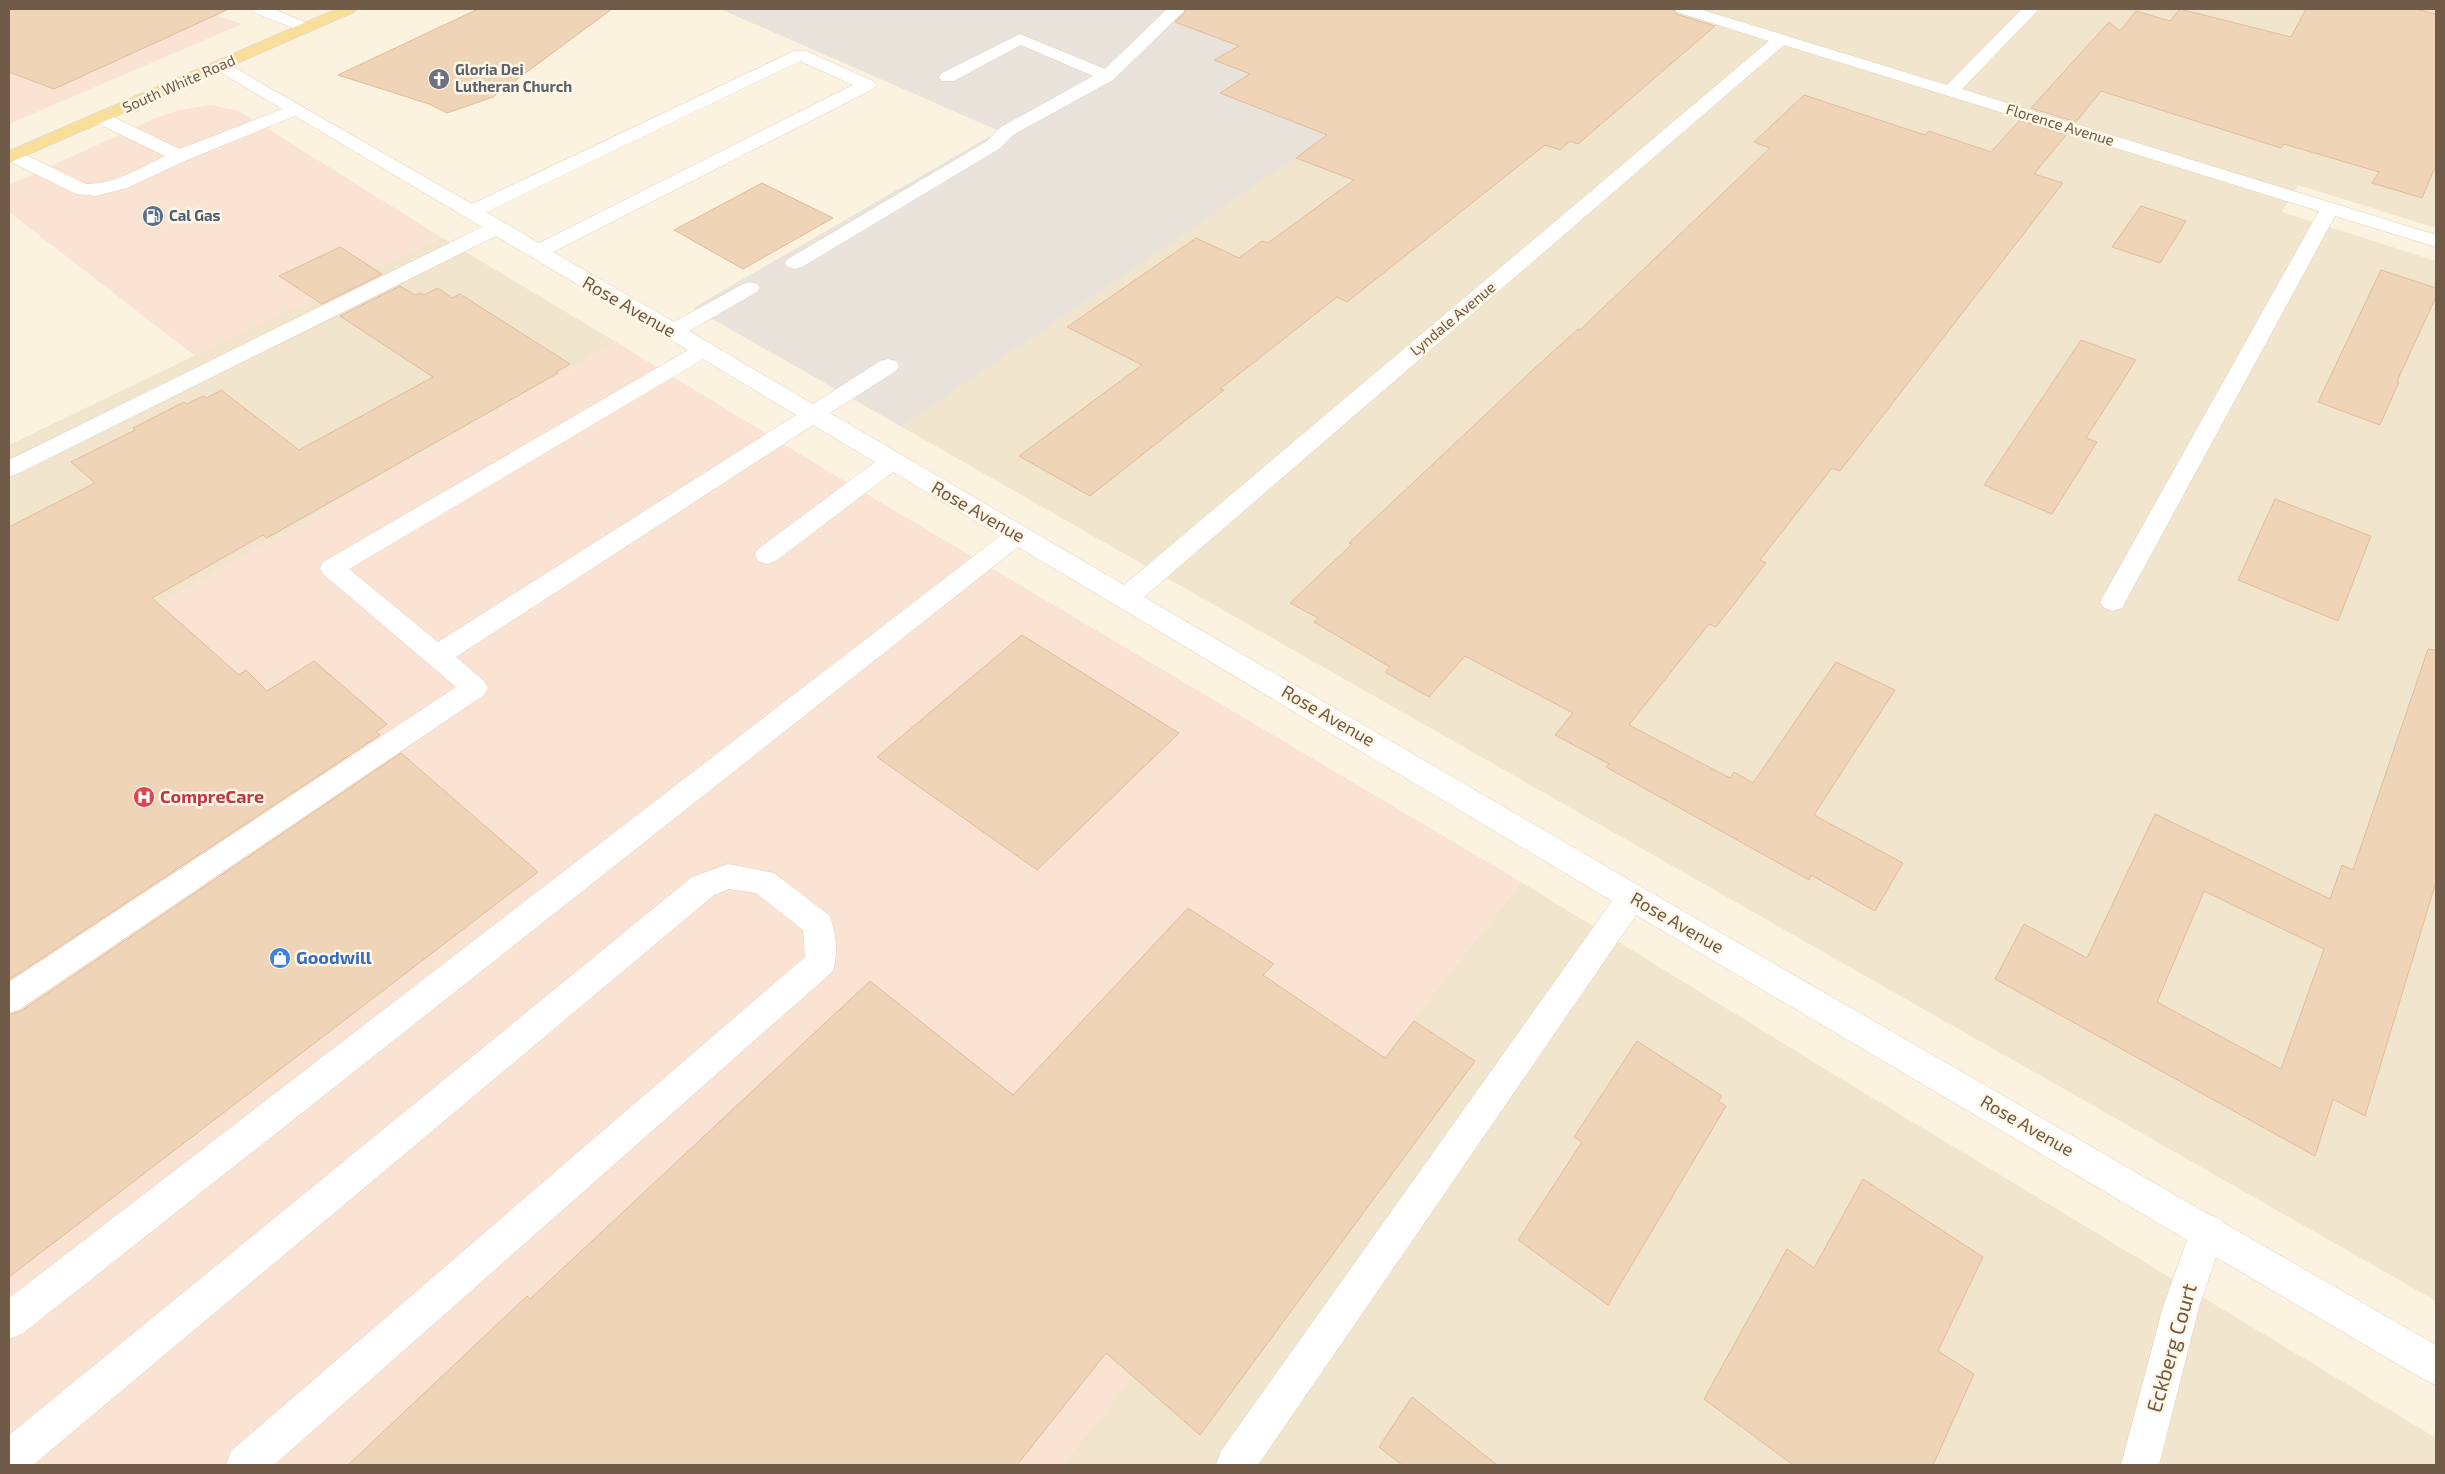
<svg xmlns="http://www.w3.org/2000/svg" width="2445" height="1474" viewBox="0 0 2445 1474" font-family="'Exo 2',sans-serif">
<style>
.residential{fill:#f2e5ce}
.commercial{fill:#fbe3d3}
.industrial{fill:#e9e3db}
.building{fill:#efd4b8;stroke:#e1bc99;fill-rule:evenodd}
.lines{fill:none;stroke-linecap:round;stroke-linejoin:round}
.minor-casing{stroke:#ded0bc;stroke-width:1}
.major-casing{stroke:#ddd7d3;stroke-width:1}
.minor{fill:#fff;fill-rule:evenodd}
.major{fill:#f8de99;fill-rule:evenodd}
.labels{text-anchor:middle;stroke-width:5;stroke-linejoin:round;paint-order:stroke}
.far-worship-label{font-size:15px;font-weight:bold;fill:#5b616d;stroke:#fef7e5;text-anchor:start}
.far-street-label{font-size:15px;fill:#705a48;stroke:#fef7e5}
.far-service-label{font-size:15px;font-weight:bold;fill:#4e5e75;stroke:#fef7e5;text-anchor:start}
.street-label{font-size:18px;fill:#705a48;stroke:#fef7e5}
.health-label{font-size:18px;font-weight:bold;fill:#be3a42;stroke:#fef7e5;text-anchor:start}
.shop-label{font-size:18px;font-weight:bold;fill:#366cbe;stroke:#fef7e5;text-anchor:start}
.near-street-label{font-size:21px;fill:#705a48;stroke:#fef7e5}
</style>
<rect width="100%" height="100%" fill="#fbf3df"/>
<g class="residential">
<polygon points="1220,9 2436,9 2436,228 2298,185 2282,212 2436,261 2436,1301 902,427 1411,78"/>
<polygon points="441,237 616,342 9,691 9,445"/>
<polygon points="1521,882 1838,1077 2436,1438 2436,1465 1062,1465"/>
</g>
<g class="commercial">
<polygon points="9,9 196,9 242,24 9,124"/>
<polygon points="211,105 239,111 441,237 195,356 9,212 9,185 156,118 179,110"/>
<polygon points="616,342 836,476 1521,882 1062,1465 9,1465 9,691"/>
</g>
<polygon class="industrial" points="720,9 1220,9 1412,78 902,427 693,308 999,131"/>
<g class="building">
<polygon points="9,9 229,9 54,89 9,72"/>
<polygon points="478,9 612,9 493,97 447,113 429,104 338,75"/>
<polygon points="1185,9 1673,9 1676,14 1715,26 1578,144 1570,141 1560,150 1545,145 1347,302 1337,297 1220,389 1224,390 1090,496 1019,456 1142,365 1067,327 1196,238 1239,258 1262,241 1268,243 1354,180 1296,158 1327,135 1220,93 1250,74 1214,60 1239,46 1175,22 1185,12"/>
<polygon points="2180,9 2291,37 2306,9 2415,9 2436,14 2436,165 2422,198 2372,183 2379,172 2284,144 2281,148 2101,91 2076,122 2031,108 2109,22 2120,31 2136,11 2170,21"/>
<polygon points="1804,95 1925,135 1929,131 1991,152 2020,120 2066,135 2034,174 2063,183 1840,471 1832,468 1760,560 1766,563 1716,627 1709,624 1629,725 1730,778 1734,772 1753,783 1836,662 1895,690 1814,815 1903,863 1875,911 1811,875 1809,880 1606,767 1609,764 1555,735 1573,713 1465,656 1429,697 1385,672 1390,667 1314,622 1318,618 1290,603 1352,544 1349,543 1535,368 1578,329 1580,330 1770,148 1754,142"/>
<polygon points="762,183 833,218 743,269 674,230"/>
<polygon points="2141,206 2186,221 2160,263 2112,247"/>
<polygon points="340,247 382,274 322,304 279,276"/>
<polygon points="2381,270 2436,288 2436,297 2397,381 2399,382 2380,425 2318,402"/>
<polygon points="400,286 415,295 420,293 424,295 438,288 452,298 460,294 570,364 556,372 558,373 267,538 263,535 152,598 239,675 246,670 267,691 314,661 387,724 376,732 380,735 9,980 9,527 95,483 71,462 135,430 133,428 184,402 187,404 203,396 207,398 221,390 299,450 433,377 340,316"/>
<polygon points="2081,340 2136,360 2086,438 2097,442 2052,514 1984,485"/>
<polygon points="2275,499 2371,536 2338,621 2238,580"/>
<polygon points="1022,635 1179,733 1037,870 877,757"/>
<path d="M2428,649l8,1v232l-71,234 -32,-17 -18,57 -320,-177 29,-55 63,34 68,-144 175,85 12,-34 11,5zM2204,891l120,58 -43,120 -124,-67z"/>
<polygon points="401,753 538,872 9,1277 9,1015 21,1011"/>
<polygon points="1188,908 1274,964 1263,975 1385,1058 1414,1021 1475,1061 1200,1435 1106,1353 1017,1465 348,1465 527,1296 530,1299 870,981 1013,1095"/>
<polygon points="1637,1041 1722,1096 1718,1101 1726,1106 1608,1305 1518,1240 1582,1142 1574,1137"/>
<polygon points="1863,1179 1983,1257 1938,1351 1974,1374 1933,1465 1793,1465 1704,1399 1787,1249 1814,1268"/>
<polygon points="1412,1397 1497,1465 1402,1465 1379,1447"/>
</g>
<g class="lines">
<g class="minor-casing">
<g id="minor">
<polygon points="251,9 273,9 312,25 314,28 312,31 300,31 253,12"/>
<polygon points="1167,9 1183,9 1184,11 1113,80 1013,135 999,149 802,267 795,269 788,267 785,263 788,259 987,141 1001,127 1093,76 1021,45 954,81 942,81 939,77 942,73 1020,34 1105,69"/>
<path d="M1675,9h24l248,76 75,-76h17l-77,80 474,146v12l-101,-31 -213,392 -9,3 -9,-3 -4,-6 219,-391 -535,-166 -640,552 499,291 565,326 12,5 2,3 214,123v40l-13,-6 -207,-122 -17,50 -40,158h-38l42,-158 24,-67 -551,-325 -378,550h-42l5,-14 391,-550 -594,-354 -996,787 -13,5v-41l991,-762 -107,-64 -117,89 -9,3 -9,-3 -3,-6 3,-6 117,-87 -62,-37 -357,232 28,24 4,7 -4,7 -464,314 -11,4v-31l447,-295 -133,-113 -3,-6 3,-6 365,-212 -192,-114 -479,238 -8,3v-17l473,-233 -187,-111 -108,44 -60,28 -31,8 -20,-2 -67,-33v-9h11l66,32c29,0 54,-16 79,-28l-70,-34 -3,-4 3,-4h12l73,35 102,-40 -67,-40 -2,-4 2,-4 6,-1 251,144 322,-153h12l67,30 3,4 -3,4 -320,163 121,70 69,-38 7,-2 7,2 3,4 -3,4 -68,39 124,73 67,-43 8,-2 8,2 3,5 -3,5 -66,42 294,172 645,-544 -92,-29zM800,61l53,24 -314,158 -53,-31zM703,359l93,56 -358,227 -89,-73z"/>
<path d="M728,864l46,9 55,42c7,15 10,41 3,57l-558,493h-48l5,-14 574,-494 -2,-27 -47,-37 -27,-4 -15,6 -681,570h-24v-30l683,-558z"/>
</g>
</g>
<g class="major-casing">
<polygon id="major" points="336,9 357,9 355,12 9,163 9,151"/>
</g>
<use href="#minor" class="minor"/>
<use href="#major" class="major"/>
</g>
<defs>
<g id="church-disc" transform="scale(1.125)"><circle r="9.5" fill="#6b7280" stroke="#fef7e5"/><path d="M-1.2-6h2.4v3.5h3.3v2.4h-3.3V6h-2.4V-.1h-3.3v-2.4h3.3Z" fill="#fff"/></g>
<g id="fuel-disc" transform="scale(1.125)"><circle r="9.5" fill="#5c6f8a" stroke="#fef7e5"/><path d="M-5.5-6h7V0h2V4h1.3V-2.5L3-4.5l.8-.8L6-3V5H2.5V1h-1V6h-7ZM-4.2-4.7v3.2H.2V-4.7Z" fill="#fff"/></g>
<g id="hospital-disc" transform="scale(1.125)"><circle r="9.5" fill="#e0444e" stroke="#fef7e5"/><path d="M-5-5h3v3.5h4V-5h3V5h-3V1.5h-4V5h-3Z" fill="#fff"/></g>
<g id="shop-disc" transform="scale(1.125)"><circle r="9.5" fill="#3f7fe0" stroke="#fef7e5"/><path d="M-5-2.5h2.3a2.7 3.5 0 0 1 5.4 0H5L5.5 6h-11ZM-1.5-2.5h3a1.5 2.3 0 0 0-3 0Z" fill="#fff"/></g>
</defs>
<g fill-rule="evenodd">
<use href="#church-disc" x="439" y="79"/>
<use href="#fuel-disc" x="153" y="216"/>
<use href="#hospital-disc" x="144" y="797"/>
<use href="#shop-disc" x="280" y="958"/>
</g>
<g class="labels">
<g class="far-worship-label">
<text x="455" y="75">Gloria Dei<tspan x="455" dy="17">Lutheran Church</tspan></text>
</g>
<g class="far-street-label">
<text transform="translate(179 84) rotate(-24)" y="5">South White Road</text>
<text transform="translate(2060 125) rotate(17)" y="5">Florence Avenue</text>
<text transform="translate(1453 319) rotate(-40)" y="5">Lyndale Avenue</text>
</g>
<g class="far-service-label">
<text x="169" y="221">Cal Gas</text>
</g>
<g class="street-label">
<text transform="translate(629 307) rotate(30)" y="6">Rose Avenue</text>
<text transform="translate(978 512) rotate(30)" y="6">Rose Avenue</text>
<text transform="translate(1328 716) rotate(30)" y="6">Rose Avenue</text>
<text transform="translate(1677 923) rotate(30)" y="6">Rose Avenue</text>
<text transform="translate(2027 1126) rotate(30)" y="6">Rose Avenue</text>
</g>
<g class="health-label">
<text x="160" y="803">CompreCare</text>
</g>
<g class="shop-label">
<text x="296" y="964">Goodwill</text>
</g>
<g class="near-street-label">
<text transform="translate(2172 1348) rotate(-74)" y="7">Eckberg Court</text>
</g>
</g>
<rect width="2445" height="1474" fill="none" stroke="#705a48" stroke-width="20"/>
</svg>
